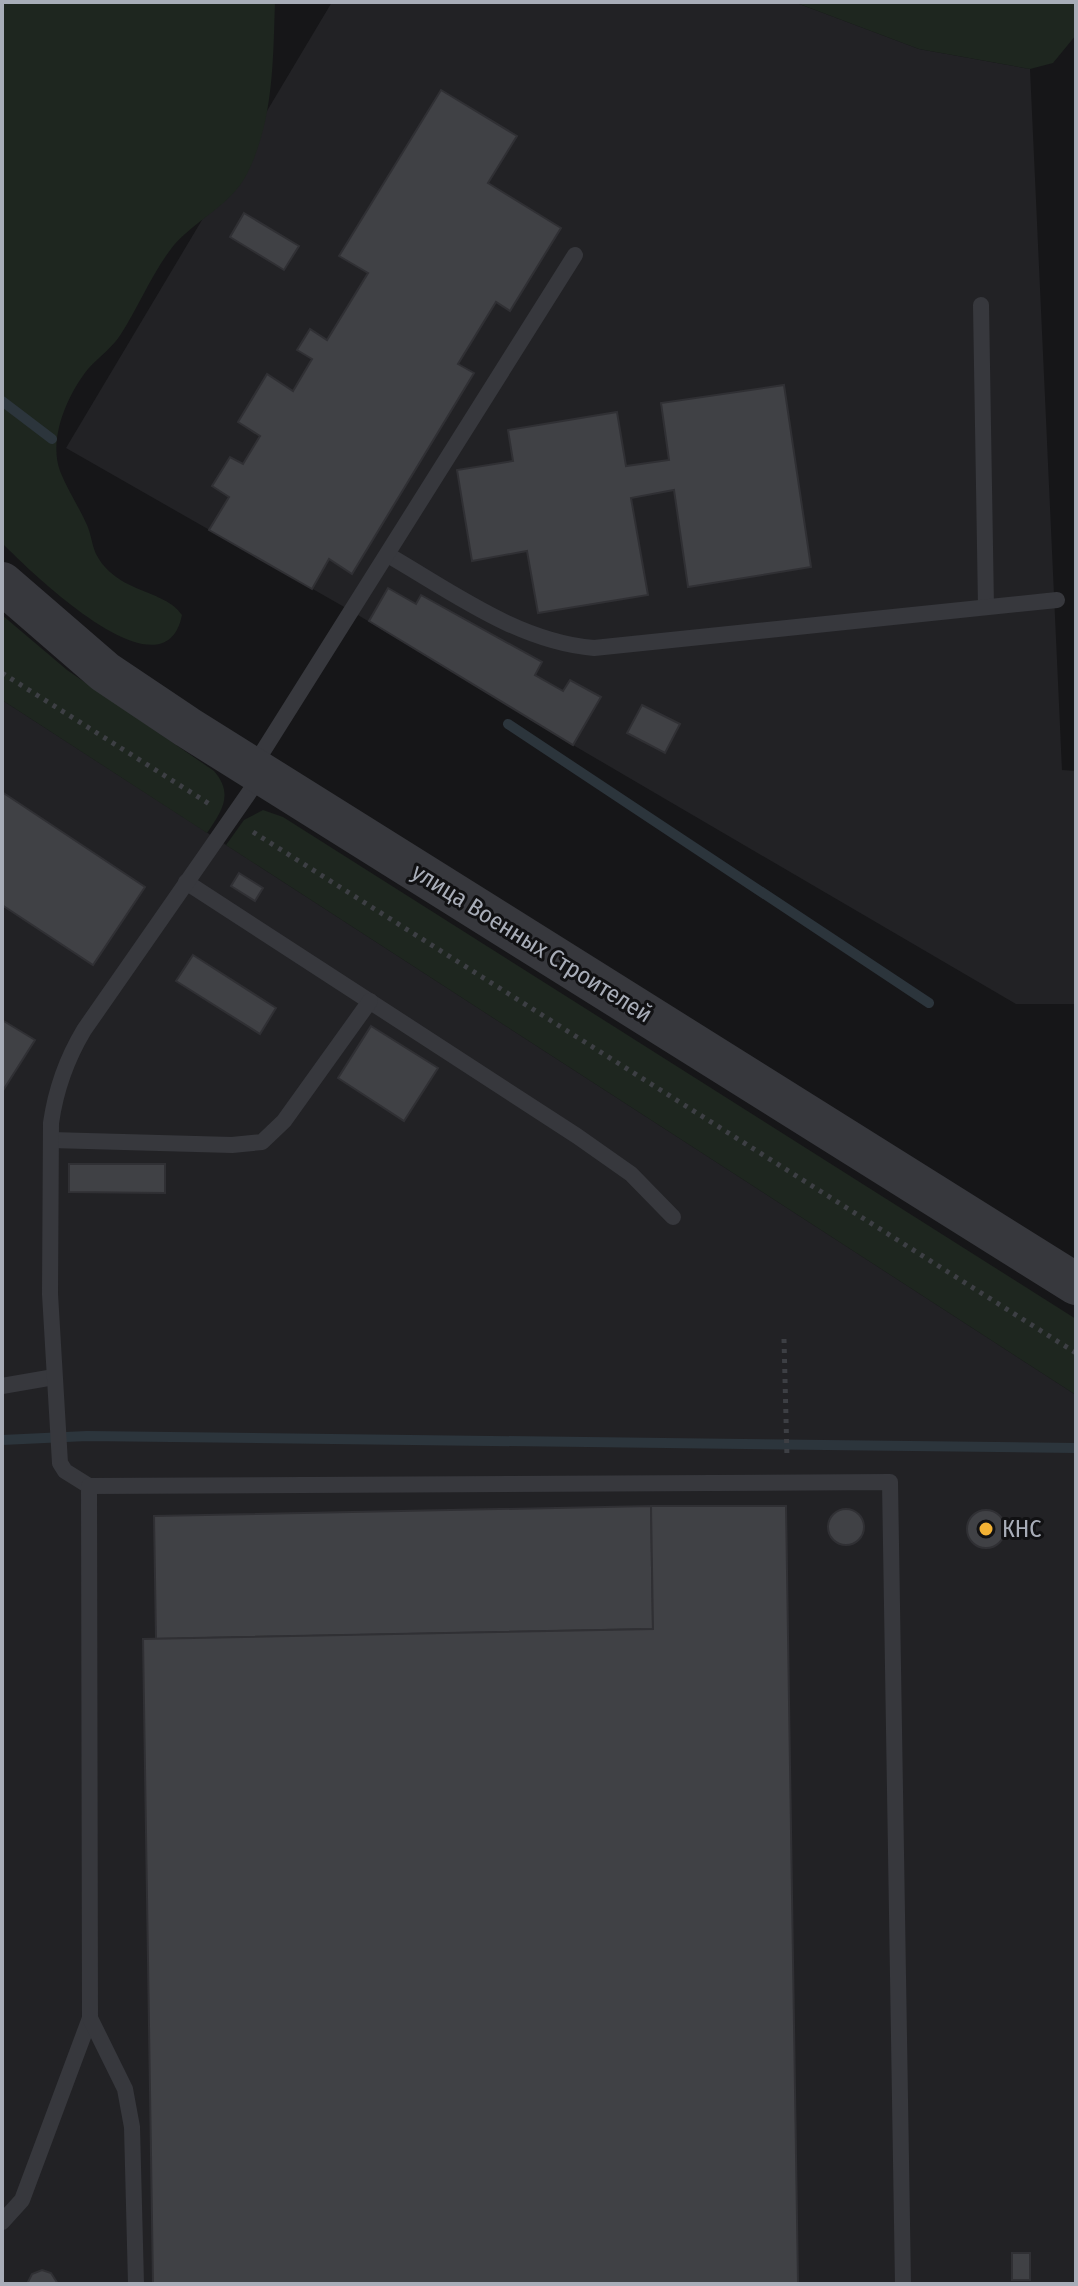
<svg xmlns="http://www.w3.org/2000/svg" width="1078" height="2286" viewBox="0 0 1078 2286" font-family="'Fira Sans Condensed',sans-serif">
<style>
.built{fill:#222225}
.green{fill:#1e261f}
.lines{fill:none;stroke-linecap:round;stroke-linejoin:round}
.stream{stroke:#2c353c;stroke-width:10}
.building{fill:#404145;stroke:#303034;stroke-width:2}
.path{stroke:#3d3f44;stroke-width:5;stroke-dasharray:4 6;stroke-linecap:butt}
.service{stroke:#37383d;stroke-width:16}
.tertiary{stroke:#37383d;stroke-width:42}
.poi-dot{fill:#f2b134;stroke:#111113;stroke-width:3}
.labels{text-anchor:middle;stroke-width:6;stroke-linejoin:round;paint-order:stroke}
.street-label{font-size:24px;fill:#a8adb8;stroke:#111113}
.poi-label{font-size:24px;fill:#a8adb8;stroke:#111113;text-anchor:start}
</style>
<rect width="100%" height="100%" fill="#161618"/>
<g class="built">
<polygon points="332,2 794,2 919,49 1030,69 1062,770 1076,771 1076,1004 1016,1004 573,745 353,612 66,448"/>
<polygon points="2,700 1076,1395 1076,2284 2,2284"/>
</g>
<g class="green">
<path d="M2,2h273c-2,58 -1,118 -28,172 -16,31 -50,45 -73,71 -21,26 -35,61 -53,89 -8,13 -22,23 -33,35 -20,25 -40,69 -28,102 7,18 19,36 27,54 4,9 5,20 9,29 21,40 69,35 86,61 -18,89 -155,-47 -180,-72z"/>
<polygon points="794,2 1076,2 1076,35 1053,63 1030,69 919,49"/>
<path d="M2,615l65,55 147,101c20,23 8,40 -7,62l-205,-133z"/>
<polygon points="263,810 283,817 1076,1319 1076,1395 226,845 244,820"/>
</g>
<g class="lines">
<g class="stream">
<polyline points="2,401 52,439"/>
<polyline points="508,724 929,1003"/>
<polyline points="2,1440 87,1436 1076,1448"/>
</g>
</g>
<g class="building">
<polygon points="441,90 517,136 488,183 561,228 510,311 496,302 458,364 474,373 352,574 329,559 312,589 209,530 229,497 212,486 230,457 243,464 260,436 238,422 267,374 293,391 312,359 297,350 310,329 327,340 368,273 339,256"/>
<polygon points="244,213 299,246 284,270 230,237"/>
<polygon points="784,385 811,567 688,587 674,490 631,498 648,595 538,613 527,551 472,561 457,470 513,461 508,430 617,412 626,466 669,460 661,403"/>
<polygon points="388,588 416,604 421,595 542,662 535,675 563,691 570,680 601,697 573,745 369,621"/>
<polygon points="642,705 680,724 665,753 627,733"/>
<polygon points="2,792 145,887 93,965 2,905"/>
<polygon points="239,873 263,888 255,901 231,886"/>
<polygon points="193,955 276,1008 260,1034 176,981"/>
<polygon points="2,1020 35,1040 2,1092"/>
<polygon points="371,1026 438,1068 404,1121 338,1078"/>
<polygon points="69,1164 165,1164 165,1193 69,1192"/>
<polygon points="651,1506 653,1629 156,1639 154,1516"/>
<polygon points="651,1506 786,1506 798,2284 153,2284 143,1639 653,1629"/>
<circle cx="846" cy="1527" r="18"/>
<circle cx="986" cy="1529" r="19"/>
<rect x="1012" y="2253" width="18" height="27"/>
<polygon points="42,2270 51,2273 58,2284 27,2284 32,2274"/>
</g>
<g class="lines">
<g class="path">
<polyline points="2,673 211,805"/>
<polyline points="253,832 1076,1353"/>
<polyline points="784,1339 787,1458"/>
</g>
<g class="service">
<polyline points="981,305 986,607"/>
<path d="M388,555c64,37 131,87 206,93l463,-48"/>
<polyline points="253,767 575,255"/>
<polyline points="186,882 577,1136 631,1174 673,1217"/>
<polyline points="51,1140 232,1145 262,1142 284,1121 370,1001"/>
<polyline points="2,1386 54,1377"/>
<path d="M89,1486l-24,-15 -5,-8 -10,-169 1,-171c5,-35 15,-63 33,-93l178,-256"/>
<polyline points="2,2222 22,2200 90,2018"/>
<polyline points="136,2284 132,2127 125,2089 90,2018 89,1486 890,1482 903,2284"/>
</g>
<polyline class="tertiary" points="2,583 105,672 187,727 1076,1284"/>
</g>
<circle class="poi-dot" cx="986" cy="1529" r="8"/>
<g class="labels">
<g class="street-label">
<text transform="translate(532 943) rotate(32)" y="8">улица Военных Строителей</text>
</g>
<g class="poi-label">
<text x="1002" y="1537">КНС</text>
</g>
</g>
<rect width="1078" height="2286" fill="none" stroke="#a8adb8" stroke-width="8"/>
</svg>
